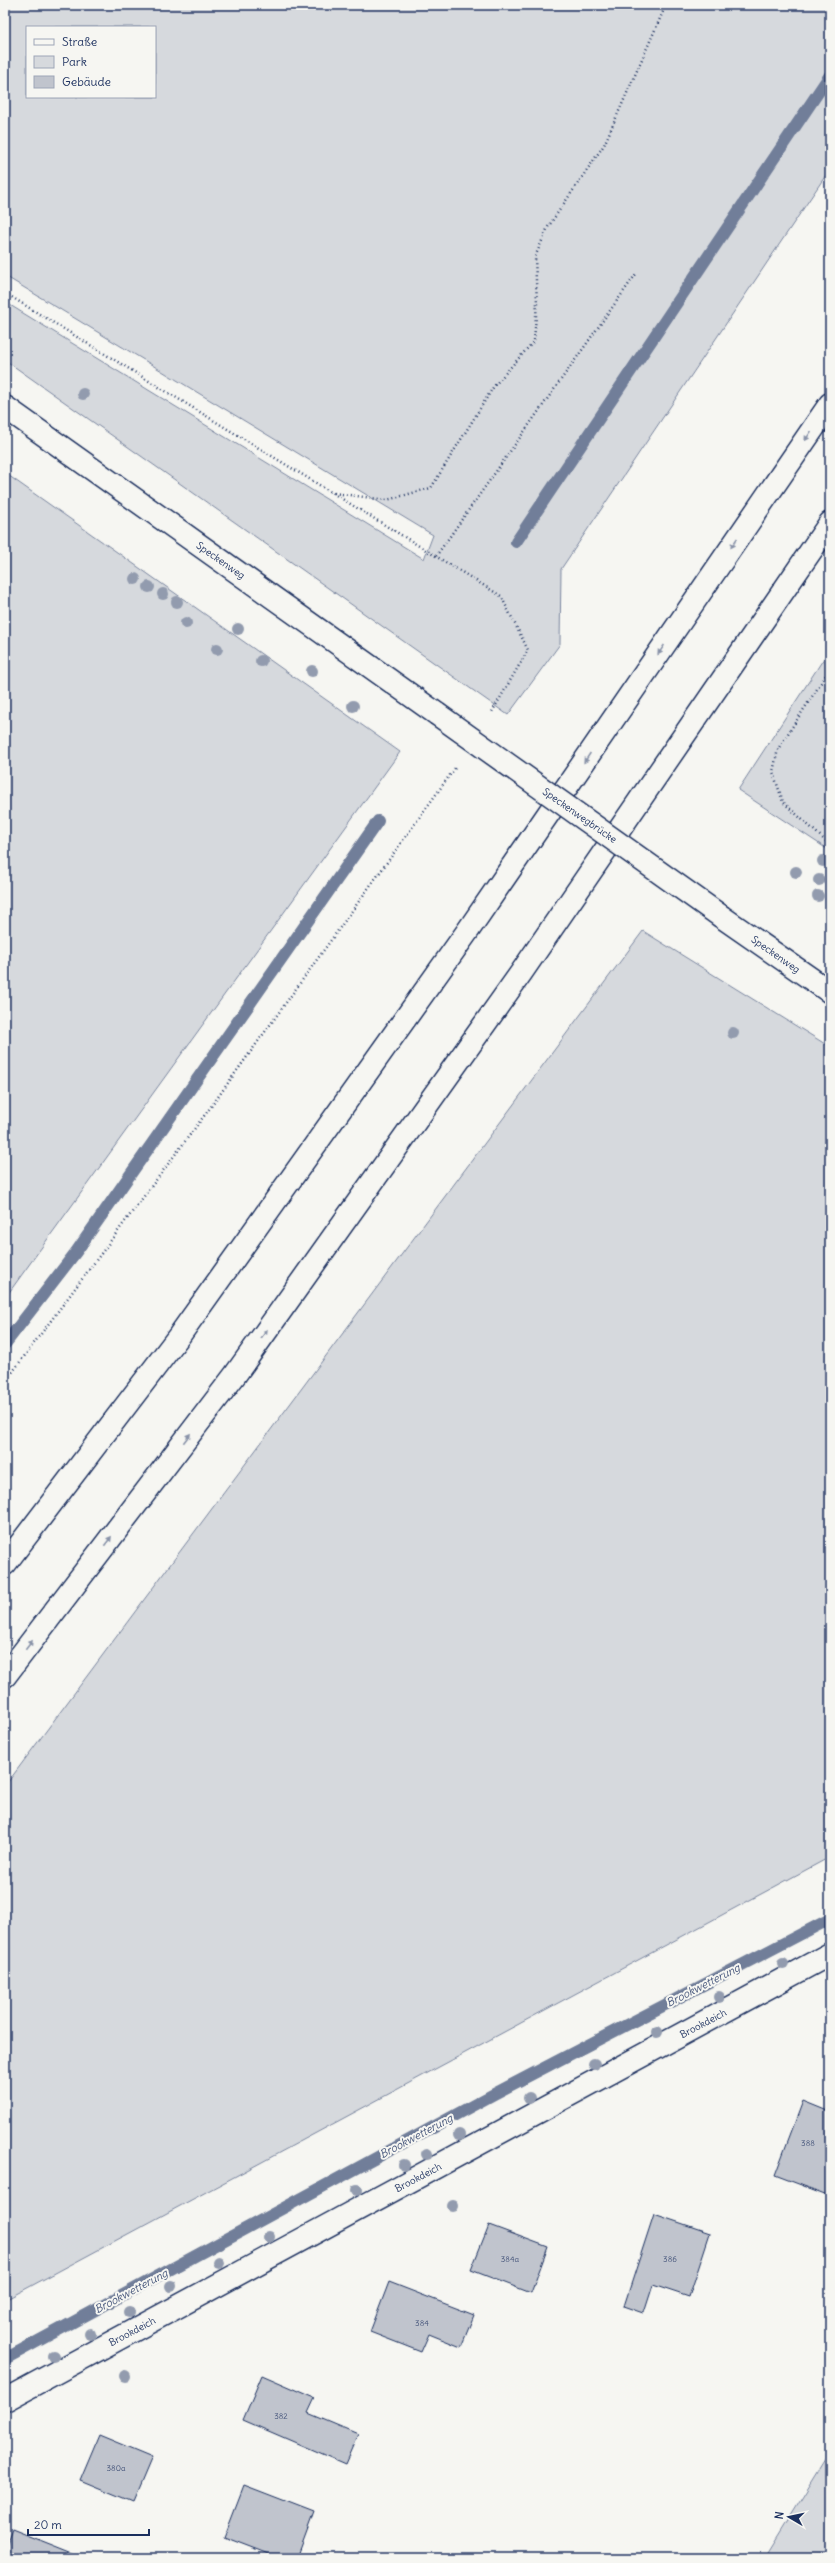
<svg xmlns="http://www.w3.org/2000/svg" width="835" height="2563" viewBox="0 0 835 2563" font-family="Delius,sans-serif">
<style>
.green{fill:#d6d9dd;stroke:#78849e;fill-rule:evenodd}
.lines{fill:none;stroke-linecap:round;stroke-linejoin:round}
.stream{stroke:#717e99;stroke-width:12}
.building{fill:#c0c4cd;stroke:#1b2f5e}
.minor-casing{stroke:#1b2f5e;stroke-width:25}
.highway-casing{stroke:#1b2f5e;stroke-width:25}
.path{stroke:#1b2f5e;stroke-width:2.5;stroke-dasharray:1 3;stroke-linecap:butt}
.minor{stroke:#f6f6f2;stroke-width:22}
.highway{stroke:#f6f6f2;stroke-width:22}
.minor-bridge-casing{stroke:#1b2f5e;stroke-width:25;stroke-linecap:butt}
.minor-bridge{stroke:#f6f6f2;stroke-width:22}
.tree{fill:#929bae}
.oneway{fill:#8892a8}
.labels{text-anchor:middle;stroke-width:4;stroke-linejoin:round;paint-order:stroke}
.number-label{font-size:8px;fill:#44547a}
.street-label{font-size:10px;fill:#1b2f5e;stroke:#f6f6f2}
.water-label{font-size:11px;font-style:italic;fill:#46567b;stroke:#f6f6f2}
</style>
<rect width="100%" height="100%" fill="#f6f6f2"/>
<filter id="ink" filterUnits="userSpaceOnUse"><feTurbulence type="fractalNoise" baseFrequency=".025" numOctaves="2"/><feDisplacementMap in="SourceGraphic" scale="8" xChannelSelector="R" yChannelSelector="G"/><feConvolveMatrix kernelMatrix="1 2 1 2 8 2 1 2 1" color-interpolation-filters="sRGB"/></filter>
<g filter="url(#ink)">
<g class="green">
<path d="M5,5h825v164l-269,400 -1,75 -52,71 -503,-355v-58l419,257 9,-24 -428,-259zM27,27h128v70h-128z"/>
<polygon points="5,473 400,752 5,1298"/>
<polygon points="830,649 830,851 738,790"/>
<polygon points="643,931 830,1047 830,1857 5,2300 5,1786"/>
<polygon points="830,2451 830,2558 764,2558"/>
</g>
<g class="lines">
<g class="stream">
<polyline points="516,542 830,75"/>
<polyline points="5,1344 76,1252 378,821"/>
<polyline points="5,2359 494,2094 830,1919"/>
</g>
</g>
<g class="building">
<polygon points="803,2101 830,2112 830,2196 775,2175"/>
<polygon points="654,2214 710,2233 689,2297 653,2285 644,2313 624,2306"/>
<polygon points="489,2225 548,2247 531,2293 471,2270"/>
<polygon points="389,2282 474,2315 461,2347 429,2334 421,2352 370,2332"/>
<polygon points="262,2375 315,2398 308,2413 358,2434 345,2464 243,2420"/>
<polygon points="99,2435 152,2457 133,2502 80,2480"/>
<polygon points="244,2485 314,2512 297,2558 279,2558 224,2537"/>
<polygon points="12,2529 85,2558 5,2558 5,2548"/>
</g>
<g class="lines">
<g class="minor-casing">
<g id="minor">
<polyline points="5,407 437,714"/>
<polyline points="722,917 830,992"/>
<polyline points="5,2400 830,1954"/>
</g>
</g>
<g class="highway-casing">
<g id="highway">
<polyline points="5,1564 179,1336 467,932 830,404"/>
<polyline points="5,1676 235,1375 521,973 830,523"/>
</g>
</g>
<g class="path">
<polyline points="5,293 501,596 528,650 492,712"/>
<polyline points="334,493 387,500 431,488 494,386 534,341 537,303 535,257 548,227 604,145 666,5"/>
<polyline points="436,556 636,274"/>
<polyline points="830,669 778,749 773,772 783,802 830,845"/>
<polyline points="5,1382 213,1104 455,768"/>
</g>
<use href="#minor" class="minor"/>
<use href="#highway" class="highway"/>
<g class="minor-bridge-casing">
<polyline id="minor-bridge" points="437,714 722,917"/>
</g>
<use href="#minor-bridge" class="minor-bridge"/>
</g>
<g class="tree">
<circle cx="83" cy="394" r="6"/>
<circle cx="135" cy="579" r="6"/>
<circle cx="149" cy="587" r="6"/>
<circle cx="163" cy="594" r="6"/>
<circle cx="177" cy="602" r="6"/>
<circle cx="186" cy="623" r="6"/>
<circle cx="238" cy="629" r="6"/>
<circle cx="217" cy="649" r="6"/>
<circle cx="261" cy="661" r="6"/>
<circle cx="312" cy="671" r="6"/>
<circle cx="353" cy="706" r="6"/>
<circle cx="823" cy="861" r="6"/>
<circle cx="796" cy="872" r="6"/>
<circle cx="819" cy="880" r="6"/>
<circle cx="818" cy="896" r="6"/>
<circle cx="733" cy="1033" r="6"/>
<circle cx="783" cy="1964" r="6"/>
<circle cx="719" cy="1997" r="6"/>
<circle cx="657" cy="2032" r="6"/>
<circle cx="594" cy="2064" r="6"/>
<circle cx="529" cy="2098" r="6"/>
<circle cx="459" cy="2135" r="6"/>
<circle cx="427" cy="2154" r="6"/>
<circle cx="404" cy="2165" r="6"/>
<circle cx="357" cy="2190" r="6"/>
<circle cx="453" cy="2206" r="6"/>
<circle cx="269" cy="2237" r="6"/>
<circle cx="219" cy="2263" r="6"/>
<circle cx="171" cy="2286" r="6"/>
<circle cx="129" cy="2312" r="6"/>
<circle cx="90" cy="2334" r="6"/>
<circle cx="53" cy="2356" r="6"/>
<circle cx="125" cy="2376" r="6"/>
</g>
<defs><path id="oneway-solid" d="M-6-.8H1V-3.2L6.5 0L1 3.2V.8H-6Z"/></defs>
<g class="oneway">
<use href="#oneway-solid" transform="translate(808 436) rotate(124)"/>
<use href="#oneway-solid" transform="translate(734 543) rotate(124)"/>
<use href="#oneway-solid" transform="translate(661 650) rotate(124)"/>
<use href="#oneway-solid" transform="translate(587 758) rotate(124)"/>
<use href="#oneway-solid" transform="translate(264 1334) rotate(-55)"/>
<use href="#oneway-solid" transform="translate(187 1438) rotate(-53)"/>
<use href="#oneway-solid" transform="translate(108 1541) rotate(-53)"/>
<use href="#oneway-solid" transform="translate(29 1645) rotate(-53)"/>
</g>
</g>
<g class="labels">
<g class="number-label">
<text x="808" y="2146">388</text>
<text x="510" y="2262">384a</text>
<text x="670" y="2262">386</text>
<text x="422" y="2326">384</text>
<text x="281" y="2419">382</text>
<text x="116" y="2471">380a</text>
</g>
<g class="street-label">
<text transform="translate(221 560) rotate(35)" y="4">Speckenweg</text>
<text transform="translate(580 815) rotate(35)" y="4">Speckenwegbrücke</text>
<text transform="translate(776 954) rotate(35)" y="4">Speckenweg</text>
<text transform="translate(703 2023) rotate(-28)" y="4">Brookdeich</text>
<text transform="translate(418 2177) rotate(-28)" y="4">Brookdeich</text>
<text transform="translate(132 2331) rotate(-28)" y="4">Brookdeich</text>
</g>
<g class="water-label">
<text transform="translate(703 1985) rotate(-27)" y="4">Brookwetterung</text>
<text transform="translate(416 2136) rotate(-28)" y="4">Brookwetterung</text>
<text transform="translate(131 2291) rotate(-28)" y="4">Brookwetterung</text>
</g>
</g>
<rect width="835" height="2563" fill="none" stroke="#f6f6f2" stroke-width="20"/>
<rect x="10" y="10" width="815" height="2543" fill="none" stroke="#1b2f5e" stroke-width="1.5" filter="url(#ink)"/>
<rect x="26" y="26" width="130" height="72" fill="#f6f6f2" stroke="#9ea6b7"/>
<rect x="34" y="39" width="20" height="6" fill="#f6f6f2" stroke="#9ea6b7"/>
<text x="62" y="46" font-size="12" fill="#1b2f5e">Straße</text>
<rect x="34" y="56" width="20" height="12" fill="#d6d9dd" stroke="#9ea6b7"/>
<text x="62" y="66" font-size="12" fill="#1b2f5e">Park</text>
<rect x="34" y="76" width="20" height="12" fill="#c0c4cd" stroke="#9ea6b7"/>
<text x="62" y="86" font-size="12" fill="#1b2f5e">Gebäude</text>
<g transform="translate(789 2517) rotate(279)" stroke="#f6f6f2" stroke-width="3" paint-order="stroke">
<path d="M0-3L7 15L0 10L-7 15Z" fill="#1b2f5e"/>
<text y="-6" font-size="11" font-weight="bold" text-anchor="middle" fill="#1b2f5e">N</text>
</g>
<path d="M28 2529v6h121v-6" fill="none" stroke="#1b2f5e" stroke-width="2"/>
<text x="34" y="2529" font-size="12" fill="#1b2f5e" stroke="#f6f6f2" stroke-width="3" paint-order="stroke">20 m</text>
</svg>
